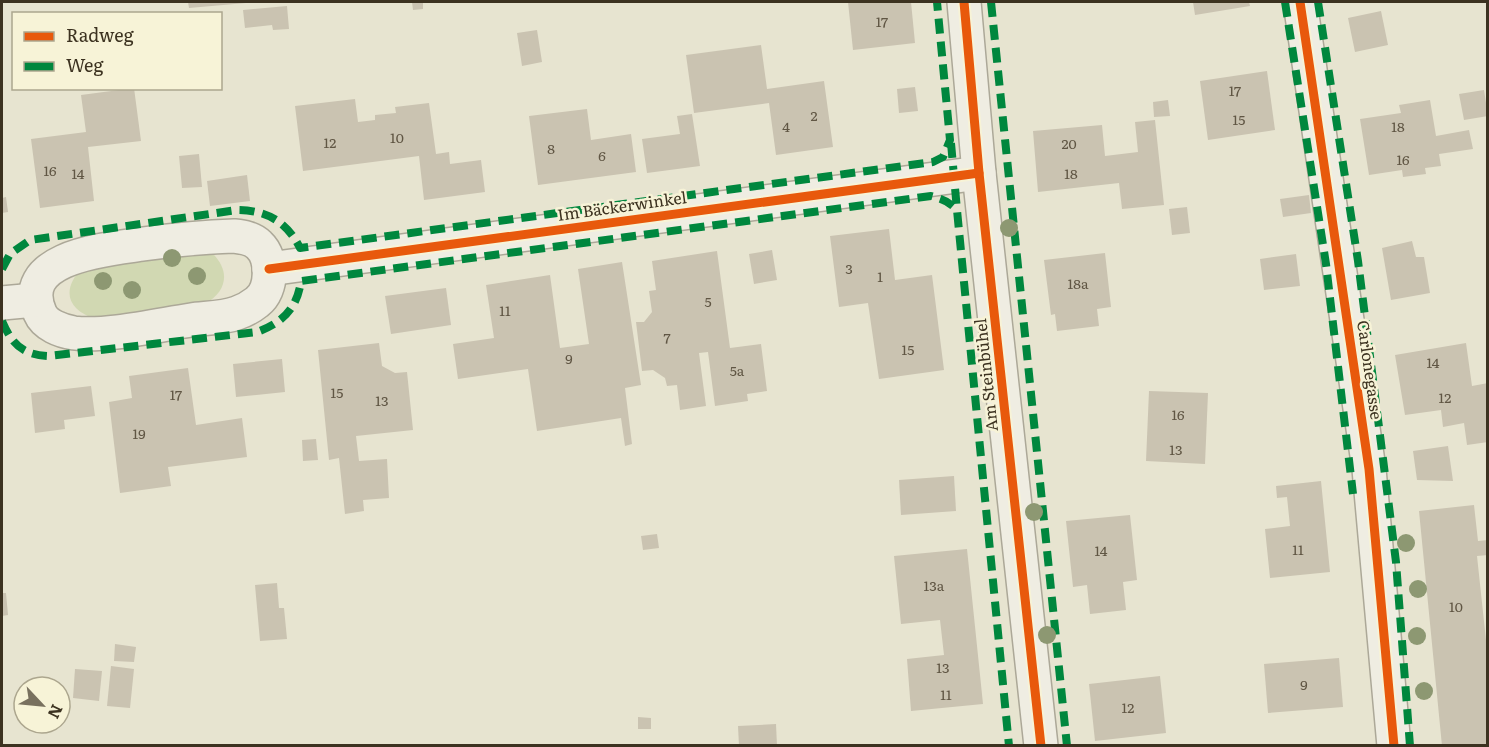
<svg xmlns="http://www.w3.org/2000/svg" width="1489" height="747" viewBox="0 0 1489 747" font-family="Literata,serif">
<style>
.green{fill:#d1d8b2}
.building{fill:#cac3b1}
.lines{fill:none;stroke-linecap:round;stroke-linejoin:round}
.minor-casing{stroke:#aca898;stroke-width:36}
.minor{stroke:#efede2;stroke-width:33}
.quiet{stroke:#00873e;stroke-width:8;stroke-dasharray:15 8;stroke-linecap:butt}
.cycleway-casing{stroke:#f7f3d7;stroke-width:13}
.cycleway{stroke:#e8590c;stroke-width:9}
.tree{fill:#8d9872}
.labels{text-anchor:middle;stroke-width:5;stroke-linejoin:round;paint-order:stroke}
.number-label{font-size:14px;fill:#605644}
.street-label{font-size:16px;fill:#3c3220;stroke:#f7f3d7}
</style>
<rect width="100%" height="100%" fill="#e7e4d0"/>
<path class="green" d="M210,251c20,18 19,39 -5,53l-109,15c-29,-9 -35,-29 -14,-51z"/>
<g class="building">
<polygon points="188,2 246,2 246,3 189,8"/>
<polygon points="412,2 423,2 423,9 413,10"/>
<polygon points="848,2 911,2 915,43 853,50"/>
<polygon points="1193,2 1249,2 1250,6 1195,15"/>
<polygon points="287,6 289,29 273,30 272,25 245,28 243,10"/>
<polygon points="1381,11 1388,45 1355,52 1348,18"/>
<polygon points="537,30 542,62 522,66 517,33"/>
<polygon points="761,45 767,89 824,81 833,147 776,155 769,103 694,113 686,55"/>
<polygon points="1267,71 1275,130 1208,140 1200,81"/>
<polygon points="915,87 918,111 899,113 897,89"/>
<polygon points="134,88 141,141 88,147 94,201 40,208 31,139 86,132 81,95"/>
<polygon points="1484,90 1488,116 1464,120 1459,94"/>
<polygon points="355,99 358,122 375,120 375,115 396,113 395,107 429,103 436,154 449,152 450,164 481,160 485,192 424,200 419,156 303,171 295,106"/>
<polygon points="1168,100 1170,116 1154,117 1153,102"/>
<polygon points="1430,100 1436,136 1469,130 1473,149 1439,154 1441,166 1425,168 1426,174 1403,177 1402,170 1369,175 1360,119 1401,113 1399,105"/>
<polygon points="587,109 591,140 631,134 636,172 538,185 529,116"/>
<polygon points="692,114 700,166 647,173 642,139 680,134 677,116"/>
<polygon points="1155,120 1164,205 1122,209 1119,183 1038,192 1033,131 1102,125 1105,156 1138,152 1135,122"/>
<polygon points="199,154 202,187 182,188 179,156"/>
<polygon points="247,175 250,201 210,206 207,181"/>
<polygon points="1309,195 1311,213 1283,217 1280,199"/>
<polygon points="6,197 8,212 2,213 2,198"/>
<polygon points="1187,207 1190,233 1172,235 1169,209"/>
<polygon points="889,229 895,280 932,275 944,370 879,379 868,303 839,307 830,236"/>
<polygon points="1412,241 1416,257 1424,257 1430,293 1391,300 1382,248"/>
<polygon points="772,250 777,280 754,284 749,254"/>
<polygon points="717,251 730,348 761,344 767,391 747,394 748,401 715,406 708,352 699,353 706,406 680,410 677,385 667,386 665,378 653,370 642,371 636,322 644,322 652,312 649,291 656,290 652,261"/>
<polygon points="1105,253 1111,307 1097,309 1099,326 1057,331 1055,314 1051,315 1044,260"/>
<polygon points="1296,254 1300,286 1264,290 1260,259"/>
<polygon points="622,262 641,385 625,388 632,444 625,446 621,418 537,431 528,369 458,379 453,344 494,338 486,285 550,275 560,348 589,344 578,269"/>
<polygon points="446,288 451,325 391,334 385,296"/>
<polygon points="379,343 382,366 395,373 407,372 413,430 356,436 359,461 387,459 389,498 363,500 364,511 345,514 339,458 329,460 318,350"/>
<polygon points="1466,343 1472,386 1488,383 1488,442 1467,445 1464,423 1443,427 1441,410 1405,415 1395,355"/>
<polygon points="282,359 285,392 236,397 233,364"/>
<polygon points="188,368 196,425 242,418 247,457 168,467 171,486 120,493 109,402 132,398 129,376"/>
<polygon points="91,386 95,416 64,420 65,429 35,433 31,393"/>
<polygon points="1149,391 1208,393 1205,464 1146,461"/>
<polygon points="316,439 318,460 303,461 302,440"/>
<polygon points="1448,446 1453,481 1417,480 1413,451"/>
<polygon points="954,476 956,511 901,515 899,480"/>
<polygon points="1321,481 1330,572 1270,578 1265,529 1290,526 1287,497 1277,498 1276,486"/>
<polygon points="1474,505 1478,541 1488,540 1488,555 1477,556 1488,659 1488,746 1442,746 1419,511"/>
<polygon points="1130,515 1137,580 1123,582 1126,610 1090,614 1087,585 1073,587 1066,521"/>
<polygon points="657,534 659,548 643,550 641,536"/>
<polygon points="967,549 983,704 911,711 907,659 944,655 940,620 901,624 894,556"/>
<polygon points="277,583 279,608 284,608 287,639 260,641 255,585"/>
<polygon points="2,593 6,593 8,615 2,616"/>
<polygon points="115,644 136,647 134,662 114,661"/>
<polygon points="1339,658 1343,707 1268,713 1264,664"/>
<polygon points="111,666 134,669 130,708 107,706"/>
<polygon points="75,669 102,671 99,701 73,698"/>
<polygon points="1160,676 1166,733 1095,741 1089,684"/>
<polygon points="638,717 651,718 651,729 638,729"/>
<polygon points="776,724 777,746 739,746 738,726"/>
</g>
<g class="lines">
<g class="minor-casing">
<g id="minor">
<polyline points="964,2 979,173 1041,746"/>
<polyline points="1300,2 1369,469 1394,746"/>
<path d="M234,236c9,1 18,2 25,9 14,13 14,45 -2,57 -5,4 -14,9 -20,11 -13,5 -32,5 -46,7 -33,5 -85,17 -117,13 -13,-2 -29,-8 -34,-20 -25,-57 69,-64 103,-69 30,-4 60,-7 91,-8z"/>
<polyline points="269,269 979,173"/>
<polyline points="2,303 35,300"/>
</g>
</g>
<use href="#minor" class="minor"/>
<g class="quiet">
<polyline points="991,2 1067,746"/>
<polyline points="1285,2 1326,264 1353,494"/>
<polyline points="1318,2 1358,261 1396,562 1410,746"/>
<polyline points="951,143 957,210"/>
<path d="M2,269l8,-15 20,-14 207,-30c30,0 50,12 63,38l633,-86 10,-5 7,-17 -13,-138"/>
<path d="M2,321c10,23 20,34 47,35l208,-24c25,-9 40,-23 44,-51l630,-85c11,3 18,5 26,14l52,536"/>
</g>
<g class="cycleway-casing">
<g id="cycleway">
<polyline points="964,2 979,173 1041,746"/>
<polyline points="1300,2 1369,469 1394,746"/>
<polyline points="269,269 979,173"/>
</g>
</g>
<use href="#cycleway" class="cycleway"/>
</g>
<g class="tree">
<circle cx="1009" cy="228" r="9"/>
<circle cx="172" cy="258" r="9"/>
<circle cx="197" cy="276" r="9"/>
<circle cx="103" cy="281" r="9"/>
<circle cx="132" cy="290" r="9"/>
<circle cx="1034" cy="512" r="9"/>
<circle cx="1406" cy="543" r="9"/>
<circle cx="1418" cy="589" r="9"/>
<circle cx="1047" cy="635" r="9"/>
<circle cx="1417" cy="636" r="9"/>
<circle cx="1424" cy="691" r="9"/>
</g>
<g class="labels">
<g class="number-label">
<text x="882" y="27">17</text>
<text x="1235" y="96">17</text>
<text x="814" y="121">2</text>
<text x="1239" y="125">15</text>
<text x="786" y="132">4</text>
<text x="1398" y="132">18</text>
<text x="397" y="143">10</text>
<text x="330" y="148">12</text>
<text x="1069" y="149">20</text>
<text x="551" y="154">8</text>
<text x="602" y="161">6</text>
<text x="1403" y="165">16</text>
<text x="50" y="176">16</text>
<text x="78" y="179">14</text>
<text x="1071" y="179">18</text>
<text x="849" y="274">3</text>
<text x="880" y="282">1</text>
<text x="1078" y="289">18a</text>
<text x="708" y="307">5</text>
<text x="505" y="316">11</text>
<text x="667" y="343">7</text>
<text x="908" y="355">15</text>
<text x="569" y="364">9</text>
<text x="1433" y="368">14</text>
<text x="737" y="376">5a</text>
<text x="337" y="398">15</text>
<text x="176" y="400">17</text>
<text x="1445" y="403">12</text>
<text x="382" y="406">13</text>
<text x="1178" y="420">16</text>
<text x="139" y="439">19</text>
<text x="1176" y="455">13</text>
<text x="1298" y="555">11</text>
<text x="1101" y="556">14</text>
<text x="934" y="591">13a</text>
<text x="1456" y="612">10</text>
<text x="943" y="673">13</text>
<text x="1304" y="690">9</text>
<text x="946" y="700">11</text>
<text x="1128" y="713">12</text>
</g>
<g class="street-label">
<text transform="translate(622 206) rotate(-8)" y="6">Im Bäckerwinkel</text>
<text transform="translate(1370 370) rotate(82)" y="6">Carlonegasse</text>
<text transform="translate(986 375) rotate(-96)" y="6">Am Steinbühel</text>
</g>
</g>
<rect width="1489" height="747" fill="none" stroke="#3c3220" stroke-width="6"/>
<rect x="12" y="12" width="210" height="78" fill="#f7f3d7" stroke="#aca68e" stroke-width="1.5"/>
<rect x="24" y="32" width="30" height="9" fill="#e8590c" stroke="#aca68e" stroke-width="1.5"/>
<text x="66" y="42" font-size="18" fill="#3c3220">Radweg</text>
<rect x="24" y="62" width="30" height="9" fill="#00873e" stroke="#aca68e" stroke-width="1.5"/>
<text x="66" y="72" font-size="18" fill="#3c3220">Weg</text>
<g transform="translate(42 705) rotate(116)"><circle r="28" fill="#f7f3d7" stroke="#aca68e" stroke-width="1.5"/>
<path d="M0-4.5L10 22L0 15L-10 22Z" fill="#78705e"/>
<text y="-9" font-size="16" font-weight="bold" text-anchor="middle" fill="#3c3220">N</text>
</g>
</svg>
